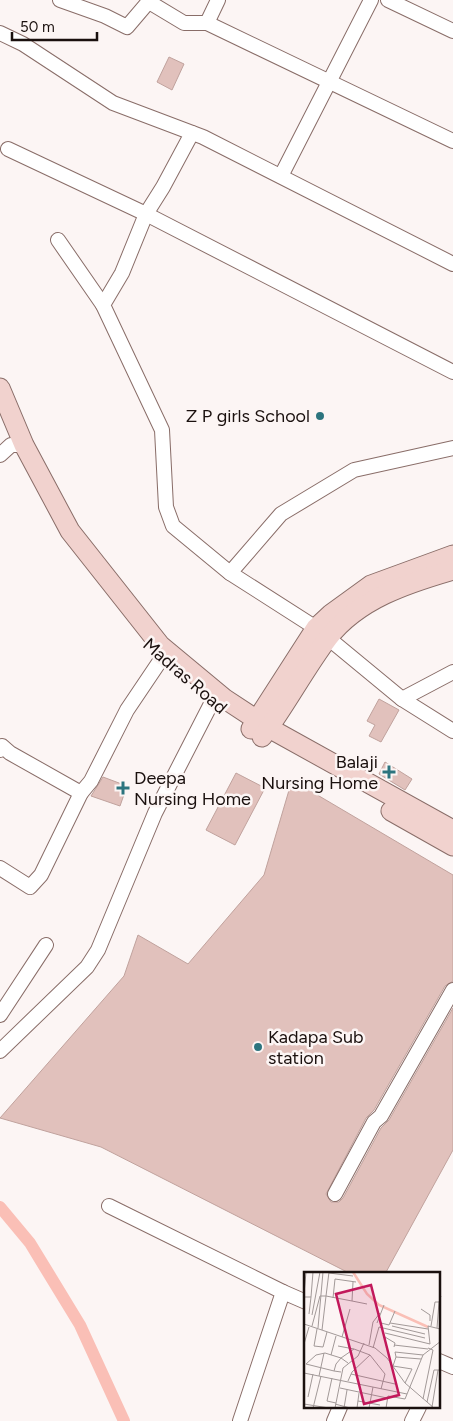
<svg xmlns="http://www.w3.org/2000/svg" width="453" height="1421" viewBox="0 0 453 1421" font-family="Figtree,sans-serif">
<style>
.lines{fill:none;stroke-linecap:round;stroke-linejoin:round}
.canal{stroke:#fabfb6;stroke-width:12}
.building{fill:#e1c1bc;stroke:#c0a29d}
.street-casing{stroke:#896d68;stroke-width:16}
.secondary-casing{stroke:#896d68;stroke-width:21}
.street{stroke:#fff;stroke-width:14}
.secondary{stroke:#f1d2ce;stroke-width:19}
.poi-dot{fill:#2c747e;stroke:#fcf5f4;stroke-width:2}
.labels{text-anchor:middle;stroke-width:5;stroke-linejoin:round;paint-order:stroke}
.poi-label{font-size:18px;fill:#1a100e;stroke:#fcf5f4;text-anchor:end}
.street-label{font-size:18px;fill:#1a100e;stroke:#fcf5f4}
.inset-river{fill:none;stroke:#fabfb6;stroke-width:2.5}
.inset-road{fill:none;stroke:#a29998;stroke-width:1}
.view{fill:#c2185b;fill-opacity:0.15;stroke:#c2185b;stroke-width:2.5}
.inset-edge{fill:none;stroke:#1a100e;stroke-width:2.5}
</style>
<rect width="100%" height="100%" fill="#fcf5f4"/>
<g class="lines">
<polyline class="canal" points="0,1207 30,1243 80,1325 124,1421"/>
</g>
<g class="building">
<polygon points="169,57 184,64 172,90 157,82"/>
<polygon points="379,699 399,710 381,742 369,736 375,725 367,721"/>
<polygon points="385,762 412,779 405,790 379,774"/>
<polygon points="236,773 265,788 235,845 206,830"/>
<polygon points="103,777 127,786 120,806 91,796"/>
<polygon points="292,780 453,875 453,981 445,986 374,1110 366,1118 326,1194 331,1202 339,1202 343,1198 381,1128 389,1120 453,1008 453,1150 385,1274 351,1274 101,1147 0,1118 124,976 138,935 188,964 264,875"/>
</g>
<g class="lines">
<g class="street-casing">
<g id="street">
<polyline points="60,0 105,16 127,27 150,0"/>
<polyline points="388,0 453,31"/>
<polyline points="149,2 184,23 207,23 453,141"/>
<polyline points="207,23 218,0"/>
<polyline points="0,33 23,44 113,103 203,137 453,264"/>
<polyline points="192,133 163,187 146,214 122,273 103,305 162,430 166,507 173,526 230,573"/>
<polyline points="8,149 146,214 453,372"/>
<polyline points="281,176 371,0"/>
<polyline points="58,240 103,305"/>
<polyline points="453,448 354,470 281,514 230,573 316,628 402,699 453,672"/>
<polyline points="0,455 11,445 24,445"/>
<polyline points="402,699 453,731"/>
<polyline points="0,750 2,746 10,753 81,793"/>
<polyline points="0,868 30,887 41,875 81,793 91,781 127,710 162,658"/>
<polyline points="0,1015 46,945"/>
<polyline points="0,1051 87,967 98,950 155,813 212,702"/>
<polyline points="335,1194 374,1122 381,1116 453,990"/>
<polyline points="109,1206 283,1292 240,1421"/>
<polyline points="283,1292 306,1302"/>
<polyline points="439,1361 453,1367"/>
<polyline points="334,1421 340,1407"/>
<polyline points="412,1421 419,1407"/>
</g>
</g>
<g class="secondary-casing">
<g id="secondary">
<polyline points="0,388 24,445 70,531 160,645 225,699 269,728 453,830"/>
<polyline points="251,729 316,628 331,614 371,585 453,555"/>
<path d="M262,737c24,-32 42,-67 66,-99 30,-39 80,-55 125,-68"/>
<polyline points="391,811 453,846"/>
</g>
</g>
<use href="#street" class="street"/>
<use href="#secondary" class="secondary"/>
</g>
<g class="poi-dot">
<circle cx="320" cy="416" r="5"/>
<path d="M386.5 764.5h5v5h5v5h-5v5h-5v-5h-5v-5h5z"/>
<path d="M120.5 780.5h5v5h5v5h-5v5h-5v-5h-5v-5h5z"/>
<circle cx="258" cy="1047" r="5"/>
</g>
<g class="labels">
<g class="poi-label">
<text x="310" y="422">Z P girls School</text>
<text x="378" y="768">Balaji<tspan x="378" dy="21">Nursing Home</tspan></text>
<text x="134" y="784" text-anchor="start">Deepa<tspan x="134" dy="21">Nursing Home</tspan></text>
<text x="268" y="1043" text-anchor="start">Kadapa Sub<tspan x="268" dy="21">station</tspan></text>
</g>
<g class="street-label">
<text transform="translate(185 676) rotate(41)" y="6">Madras Road</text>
</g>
</g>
<g transform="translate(304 1272)">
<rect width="136" height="136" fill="#fcf5f4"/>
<path class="inset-river" d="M49,0l14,22 12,11 49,22"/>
<path class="inset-road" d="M25,0l-3,24 26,5M25,1l24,3M49,10l-1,19 15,3M0,22l2,-22M0,25h7l2,-25M29,26l2,-19 21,3M117,37l9,6v6M5,42l2,-17M8,43l8,-43M73,51l7,-18M77,51l8,2 6,-14M86,51l38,6M0,52l71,24 12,10 18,25 29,25M8,54l8,-30h6l-4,34M88,54l33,8M127,54l4,-24h4l2,-6M14,56l5,-56M133,56l2,-26M13,57l-3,17 9,1 4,-15M81,61l45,11 -2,-18 12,3M38,65l8,-28M81,65l10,6 -1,4M0,72l5,-17M65,73l4,-23 7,-9M90,73l34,4M34,74l16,3M69,76l6,-21 46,11M27,83l5,-19M66,83l15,19 -4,15M92,85l-3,9 19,3 -7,14M117,87l-25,-2 -1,-5 28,3M30,99l-28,-7 10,-9 9,-2 16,5 13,-9 16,6 -18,17 -4,9M37,100l-7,-1 2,-7 5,-6 7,5M0,101l103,21M47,102l44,10M15,104l5,-23M28,106l-5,23 9,2M36,116l47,10M4,125l5,-23M119,127l10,-49 -5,-2M54,129l22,4M123,130l7,-32h7M0,132l25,4M31,132l15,4M128,135l6,-37M9,136l8,-32M31,136l8,-40 15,-12 6,-13M40,136l3,-18M53,136l2,-15M65,136l4,-21M82,136l2,-12 17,3 18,-44 18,-14"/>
<path class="view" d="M67,13l28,110 -35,9 -28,-110z"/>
<rect width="136" height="136" class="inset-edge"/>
</g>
<path d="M12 32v8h85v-8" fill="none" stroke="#1a100e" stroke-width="2.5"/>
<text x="20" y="32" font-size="15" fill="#1a100e" stroke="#fcf5f4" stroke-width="4" paint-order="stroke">50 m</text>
</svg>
